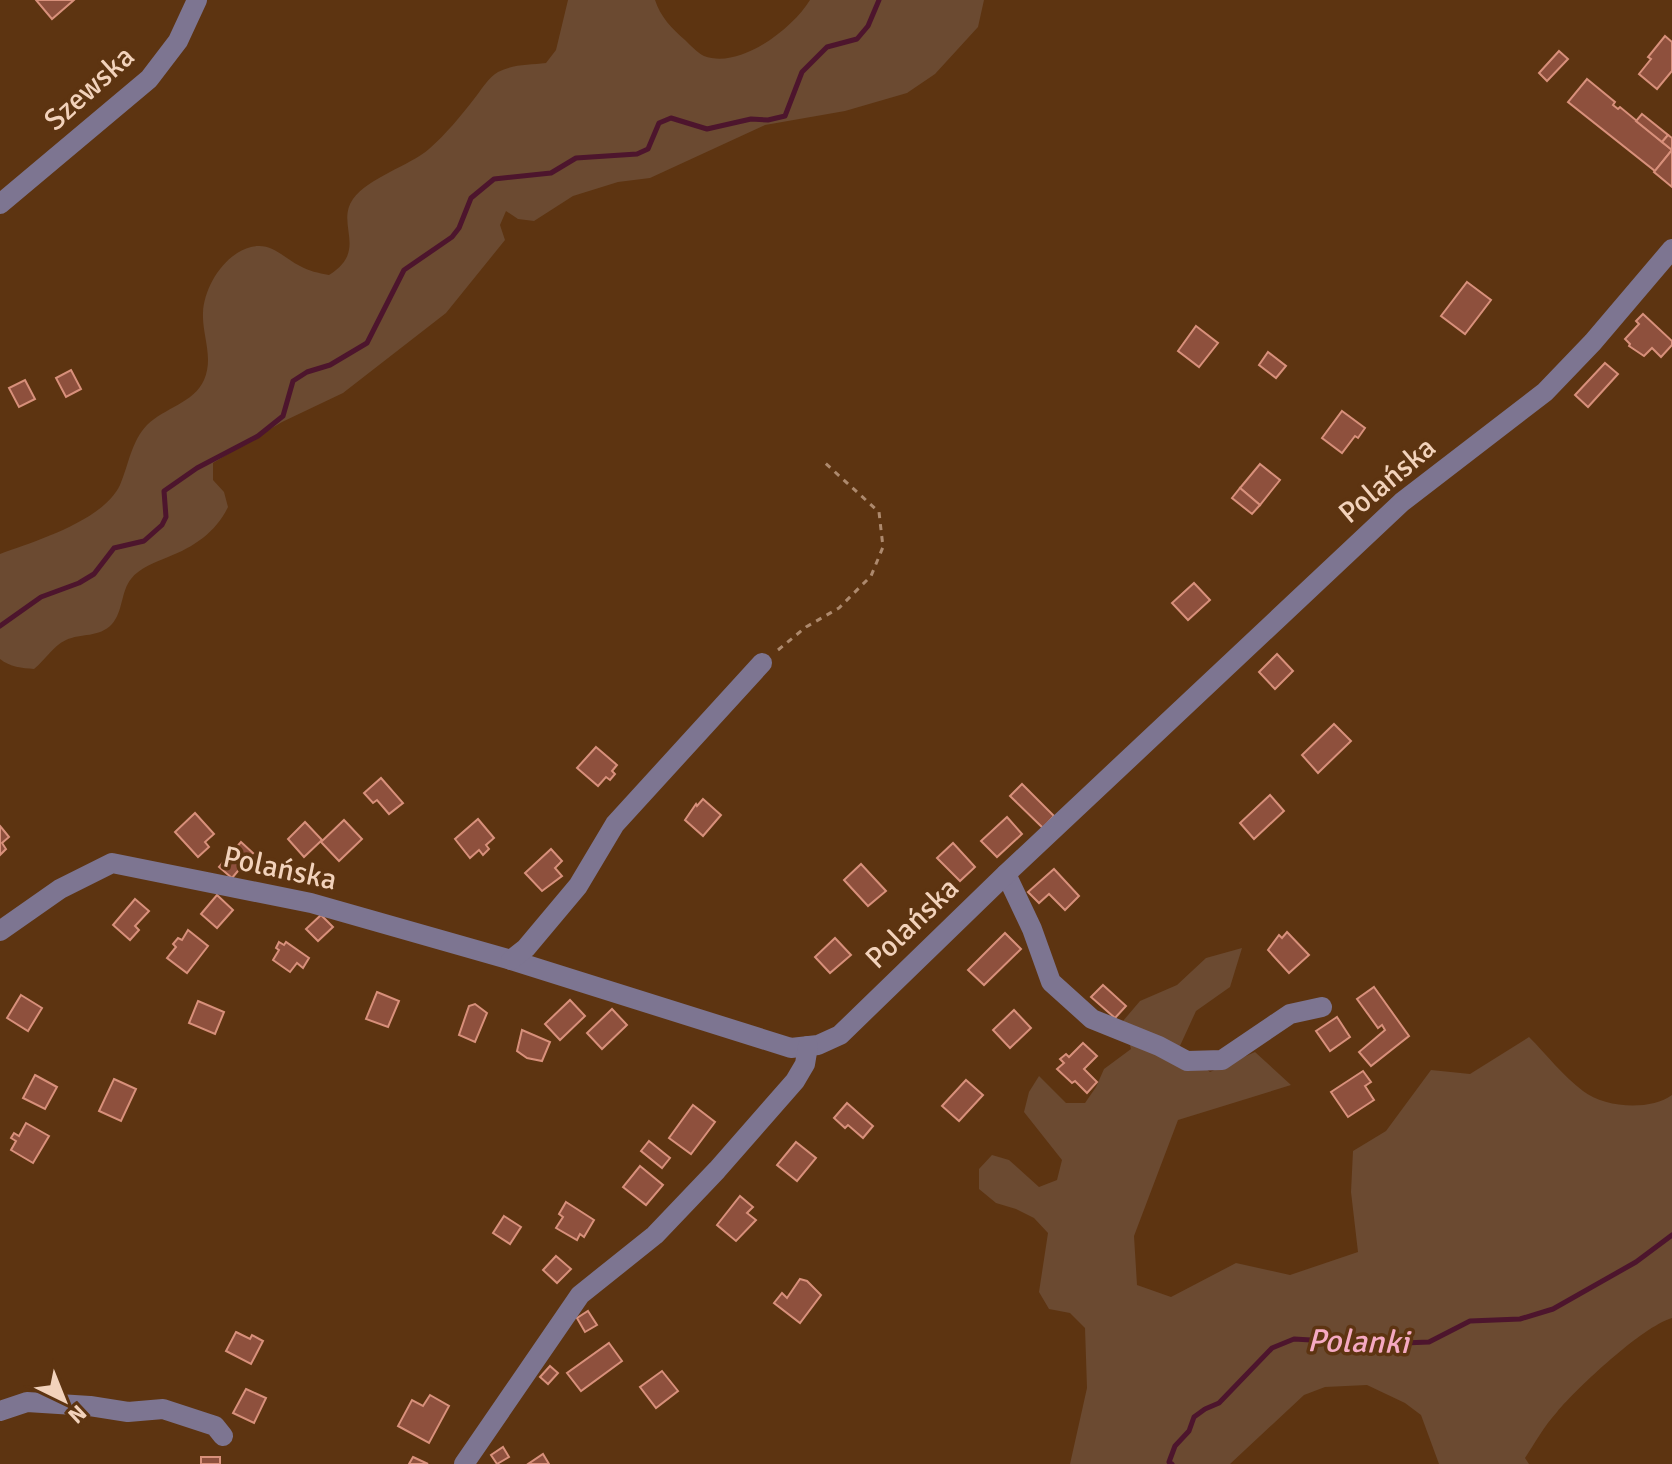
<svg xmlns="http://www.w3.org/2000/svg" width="1672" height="1464" viewBox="0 0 1672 1464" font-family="Signika,sans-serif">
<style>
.green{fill:#6b4a31}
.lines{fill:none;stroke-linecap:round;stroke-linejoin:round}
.stream{stroke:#4d152d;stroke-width:5}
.building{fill:#8e503d;stroke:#d8907b;stroke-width:2}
.path{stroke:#ad896d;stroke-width:3;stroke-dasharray:6 6;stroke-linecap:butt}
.minor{stroke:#7d7591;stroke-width:20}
.labels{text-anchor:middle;stroke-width:7;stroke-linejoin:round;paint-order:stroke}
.street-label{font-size:30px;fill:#f2d2bb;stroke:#5d3411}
.water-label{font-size:32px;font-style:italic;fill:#f5a9c2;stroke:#5d3411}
</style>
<rect width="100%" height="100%" fill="#5d3411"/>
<g class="green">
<path d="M568,0h87c5,16 17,29 30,40 5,5 13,13 19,16 36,14 89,-28 106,-56h174l-6,27 -43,47 -28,19 -62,18 -80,14 -115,53 -32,4 -45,14 -39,25 -16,-2 -12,-8 -6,14 5,15 -59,73 -103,80 -61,29 -69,41v17l11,12 4,15c-12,25 -34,40 -60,50 -12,5 -29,11 -37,22 -10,12 -8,33 -19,45 -13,14 -31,9 -46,16 -13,6 -21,20 -32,29 -12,-1 -24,-2 -34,-10v-105c35,-13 103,-33 120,-69 9,-21 11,-43 27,-60 17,-17 47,-22 57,-45 10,-23 -2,-45 -1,-67 1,-26 21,-59 48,-66 21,-5 31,10 49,19 9,5 18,7 29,9 40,-25 6,-50 24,-76 15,-21 56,-33 76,-50 17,-15 31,-32 45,-50 7,-9 15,-22 24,-27 15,-8 32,-7 48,-9l10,-13z"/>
<path d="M1242,948l-12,39 -34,24 -17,37 31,24 45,-20 36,33 -113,35 -44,116 3,49 34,12 65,-34 54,12 68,-23 -7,-60 2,-41 33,-20 45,-61 39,4 59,-37c18,18 34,39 54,54 22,17 67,20 89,4v223c-30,9 -94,69 -115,94 -13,14 -22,31 -32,46l4,6h-90l-18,-49 -16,-12 -38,-18 -42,2 -21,8 -74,69h-160l17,-76 -2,-60 -15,-15 -21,-4 -10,-17 9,-59 -14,-15 -18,-9 -20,-6 -17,-14v-20l13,-14 17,5 30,27 18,-7 5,-20 -38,-48 5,-20 10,-16 27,27h19l11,-16 8,-18 27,-20 -8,-28 17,-20 37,-16 29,-27z"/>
</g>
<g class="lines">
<g class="stream">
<polyline points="0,626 41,597 79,583 94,574 114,548 144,541 162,525 166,517 164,491 197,468 258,436 283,416 293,381 307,372 330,365 367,343 404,270 452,237 459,228 471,198 494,179 551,173 576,158 637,154 648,149 659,123 671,118 707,129 751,119 768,120 785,116 802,72 827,47 857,39 868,26 879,0"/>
<polyline points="1172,1464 1169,1462 1175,1446 1189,1431 1194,1417 1205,1409 1219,1403 1272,1348 1294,1339 1379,1344 1429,1342 1470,1321 1520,1319 1553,1309 1636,1262 1672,1235"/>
</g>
</g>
<g class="building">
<polygon points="36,0 74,0 52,19"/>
<polygon points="1665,36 1672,42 1672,71 1657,89 1639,74 1651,59 1648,57"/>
<polygon points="1559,51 1568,59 1547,81 1539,73"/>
<polygon points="1587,79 1615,102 1613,105 1618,109 1620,107 1672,150 1655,171 1568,102"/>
<polygon points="1642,114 1668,135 1662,142 1636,121"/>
<polygon points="1668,135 1672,138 1672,187 1654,172 1672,150 1662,142"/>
<polygon points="1467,282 1491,300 1465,334 1441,316"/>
<polygon points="1643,314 1672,341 1672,345 1661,357 1652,348 1644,356 1629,346 1630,344 1625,339 1639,324 1636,321"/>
<polygon points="1196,326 1218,343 1199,367 1178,351"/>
<polygon points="1268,352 1286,366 1276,378 1259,365"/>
<polygon points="1605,363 1618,374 1588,407 1575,395"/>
<polygon points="71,370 81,389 66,397 56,378"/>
<polygon points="25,380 35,399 19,407 9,388"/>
<polygon points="1342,411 1365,428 1358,438 1355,436 1342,453 1322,438"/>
<polygon points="1260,464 1280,480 1260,505 1240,488"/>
<polygon points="1240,488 1260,505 1252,514 1232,498"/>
<polygon points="1194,583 1210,600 1188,620 1172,603"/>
<polygon points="1277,654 1293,671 1275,689 1259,672"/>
<polygon points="1334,724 1351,741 1318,773 1302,755"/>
<polygon points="596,747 617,765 612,771 615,774 610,780 606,777 598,786 577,768"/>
<polygon points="381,778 403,803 389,814 377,800 373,803 364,793"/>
<polygon points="1022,784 1054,816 1043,828 1010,796"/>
<polygon points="1270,795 1284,811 1254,839 1240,823"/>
<polygon points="703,799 721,815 703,836 685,820 696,804 697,806"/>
<polygon points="195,813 214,834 205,842 209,847 198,857 175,832"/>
<polygon points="1007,817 1022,834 997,857 981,841"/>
<polygon points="478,819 494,838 486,845 489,849 483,855 479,850 470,858 455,839"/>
<polygon points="344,820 362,839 339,861 321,842"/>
<polygon points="305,822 322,840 304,857 288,839"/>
<polygon points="0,826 9,837 2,843 6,849 0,855"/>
<polygon points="241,842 253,853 232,878 219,867"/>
<polygon points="953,843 975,867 960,881 937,858"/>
<polygon points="551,849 562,861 555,868 562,876 542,891 525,873"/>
<polygon points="861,864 886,891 868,906 844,880"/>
<polygon points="1054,869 1079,896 1065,910 1049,894 1039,903 1028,892"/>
<polygon points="217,895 233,910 217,928 201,914"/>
<polygon points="135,899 149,911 135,926 139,930 130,940 113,925"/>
<polygon points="321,915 333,927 318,941 306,929"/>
<polygon points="188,930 208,946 187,973 167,958 176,947 173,944 178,938 182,940"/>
<polygon points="1287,932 1309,955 1289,973 1268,950 1279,935 1282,938"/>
<polygon points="1005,933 1021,949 984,985 968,970"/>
<polygon points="835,938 851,955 830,973 815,957"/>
<polygon points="279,942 284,945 286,942 309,958 303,968 297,963 290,972 273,960 279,950 276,948"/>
<polygon points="1103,985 1126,1006 1115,1018 1091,997"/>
<polygon points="1374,987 1409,1036 1371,1066 1359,1052 1385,1030 1382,1025 1378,1028 1357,999"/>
<polygon points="377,992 399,1001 388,1027 366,1019"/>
<polygon points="21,995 42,1008 28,1031 7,1018"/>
<polygon points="570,1000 585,1016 560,1040 545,1024"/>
<polygon points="198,1001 224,1012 215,1034 189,1023"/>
<polygon points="475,1004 487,1013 475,1042 459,1035 469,1006"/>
<polygon points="612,1009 627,1025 602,1049 587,1033"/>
<polygon points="1014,1010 1031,1028 1010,1048 993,1030"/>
<polygon points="1337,1017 1350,1037 1330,1051 1316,1031"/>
<polygon points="522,1030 550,1042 542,1061 527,1058 517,1051"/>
<polygon points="1083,1043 1097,1056 1084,1069 1097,1082 1087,1093 1075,1081 1072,1083 1057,1069 1064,1063 1060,1059 1066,1054 1069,1057"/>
<polygon points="1363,1071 1371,1082 1365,1086 1374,1100 1348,1117 1331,1092"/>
<polygon points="35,1075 57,1087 45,1109 23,1098"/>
<polygon points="114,1079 136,1089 121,1121 99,1111"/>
<polygon points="966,1080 983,1095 959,1121 942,1106"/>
<polygon points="847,1103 873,1126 863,1138 848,1125 845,1128 834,1118"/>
<polygon points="693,1105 715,1122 691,1154 669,1138"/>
<polygon points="26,1123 49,1136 33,1163 11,1150 16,1141 11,1138 14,1133 19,1136"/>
<polygon points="649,1141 670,1158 662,1168 641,1151"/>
<polygon points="796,1142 816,1158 797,1181 777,1165"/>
<polygon points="640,1166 663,1185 646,1205 623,1187"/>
<polygon points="740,1196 753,1207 747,1213 756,1220 736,1241 717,1225"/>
<polygon points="566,1202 594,1220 584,1237 580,1234 577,1240 556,1228 563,1217 559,1214"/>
<polygon points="504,1216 521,1227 510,1244 493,1233"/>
<polygon points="556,1256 571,1269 557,1283 543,1270"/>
<polygon points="800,1279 807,1281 821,1295 800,1323 774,1303 782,1293 787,1298"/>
<polygon points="588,1311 597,1325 585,1332 577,1318"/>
<polygon points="236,1332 250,1339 252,1335 263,1341 251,1364 226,1351"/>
<polygon points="609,1343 622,1361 581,1391 567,1373"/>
<polygon points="550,1366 558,1373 548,1384 540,1377"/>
<polygon points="662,1371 678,1391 656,1408 640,1387"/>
<polygon points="246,1389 266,1398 254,1423 233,1413"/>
<polygon points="430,1395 449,1406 429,1443 398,1426 412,1400 423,1406"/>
<polygon points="503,1447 509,1457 497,1464 491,1455"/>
<polygon points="543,1454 549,1464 528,1464"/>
<rect x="201" y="1457" width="19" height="7"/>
<polygon points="413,1457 428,1464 409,1464"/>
</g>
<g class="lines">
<polyline class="path" points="778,650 806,627 839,608 871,576 883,547 879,512 824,462"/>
<g class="minor">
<polyline points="0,204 149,79 178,41 197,0"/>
<polyline points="1006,874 1032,929 1051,982 1092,1019 1159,1046 1187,1061 1222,1060 1290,1014 1322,1007"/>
<polyline points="0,931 60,889 112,863 311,903 511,960 791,1048 818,1045 840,1035 1006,874 1402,502 1545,392 1593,342 1672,249"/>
<polyline points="511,960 526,948 578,886 615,824 762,663"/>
<polyline points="0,1411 27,1402 90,1406 128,1412 163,1409 215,1426 223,1436"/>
<polyline points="464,1464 580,1295 655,1235 717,1170 795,1081 805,1064 808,1046"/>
</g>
</g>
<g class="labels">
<g class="street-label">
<text transform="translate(89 88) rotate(-42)" y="10">Szewska</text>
<text transform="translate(1387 480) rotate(-40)" y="10">Polańska</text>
<text transform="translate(280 868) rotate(12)" y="10">Polańska</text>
<text transform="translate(912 923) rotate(-44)" y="10">Polańska</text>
</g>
<g class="water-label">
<text transform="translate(1358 1341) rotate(1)" y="11">Polanki</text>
</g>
</g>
<g transform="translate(64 1400) rotate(137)" stroke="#5d3411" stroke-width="6" paint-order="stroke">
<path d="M0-6L14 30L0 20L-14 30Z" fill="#f2d2bb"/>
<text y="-12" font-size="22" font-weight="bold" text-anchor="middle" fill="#f2d2bb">N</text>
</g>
</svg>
